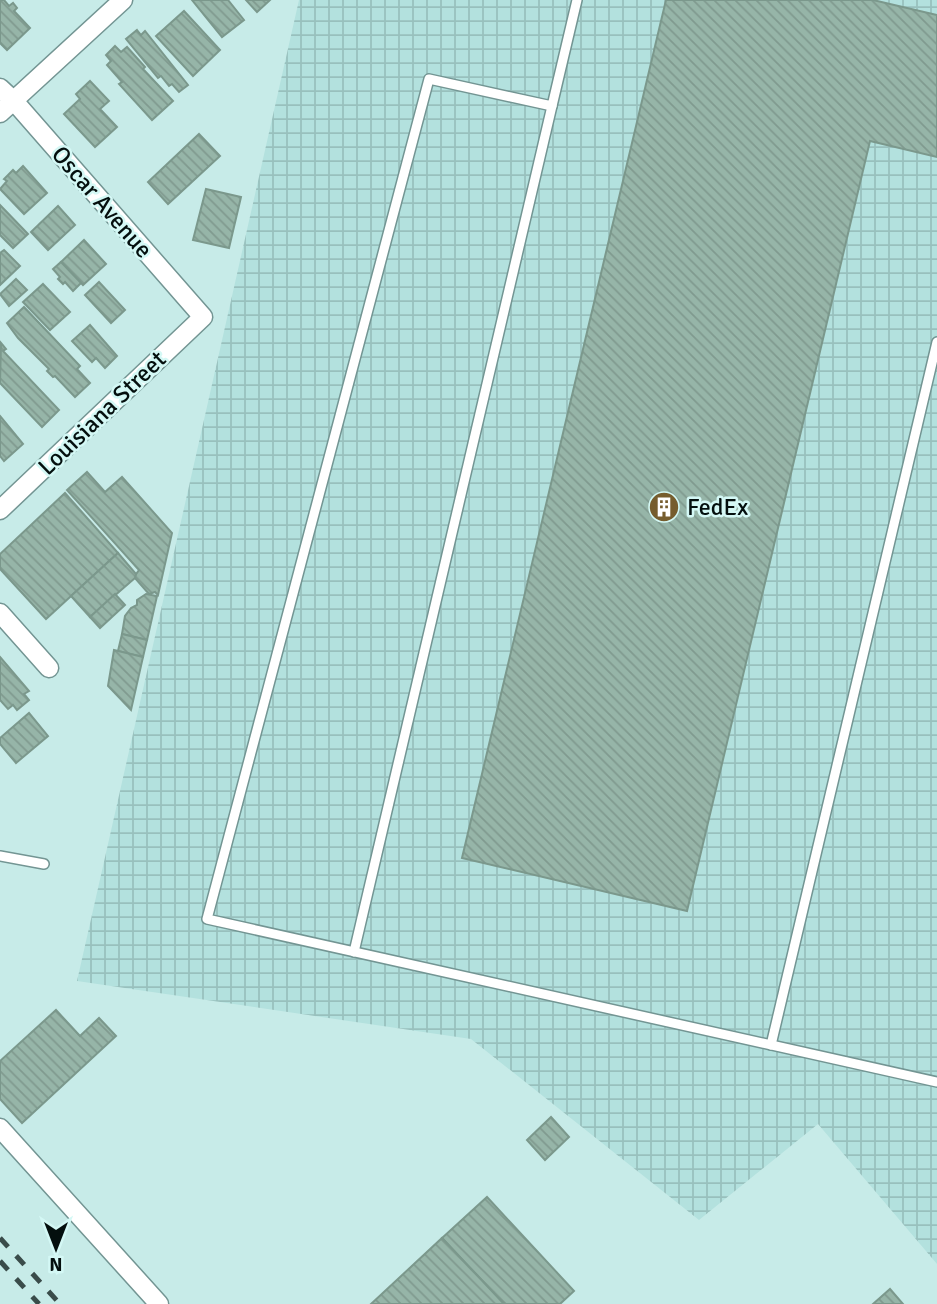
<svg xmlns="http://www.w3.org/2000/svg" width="937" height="1304" viewBox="0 0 937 1304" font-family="Signika,sans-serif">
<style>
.industrial{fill:url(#industrial-grid)}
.building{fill:url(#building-back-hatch);stroke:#7b988c;stroke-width:2}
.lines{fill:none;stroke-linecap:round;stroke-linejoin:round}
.service-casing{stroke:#739593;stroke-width:12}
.minor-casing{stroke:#739593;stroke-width:21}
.service{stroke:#fff;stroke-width:9}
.minor{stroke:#fff;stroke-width:18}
.rail{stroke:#3a4c4a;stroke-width:5;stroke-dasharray:12 12;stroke-linecap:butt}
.labels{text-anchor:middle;stroke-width:5;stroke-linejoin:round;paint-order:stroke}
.street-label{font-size:24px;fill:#040f0e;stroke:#d4f8f5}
.poi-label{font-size:24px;fill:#040f0e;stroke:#d4f8f5;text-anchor:start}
</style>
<defs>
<pattern id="industrial-grid" width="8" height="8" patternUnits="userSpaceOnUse" patternTransform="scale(1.75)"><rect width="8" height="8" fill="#b3e1de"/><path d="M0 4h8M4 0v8" fill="none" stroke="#98c0bd"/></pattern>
<pattern id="building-back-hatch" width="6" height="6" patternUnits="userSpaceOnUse" patternTransform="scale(1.75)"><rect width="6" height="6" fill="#96b5a8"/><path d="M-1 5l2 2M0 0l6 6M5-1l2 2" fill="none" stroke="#809a8f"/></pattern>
</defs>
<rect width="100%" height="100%" fill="#c7ebe8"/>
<polygon class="industrial" points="299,0 937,0 937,1264 818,1124 699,1220 471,1039 77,981"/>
<g class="building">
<polygon points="0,0 4,0 9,6 13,3 17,8 14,11 30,28 7,50 0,43"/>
<polygon points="192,0 228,0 244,20 222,37"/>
<polygon points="246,0 270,0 257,12"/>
<polygon points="666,0 873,0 937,15 937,157 870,141 687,911 462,858"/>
<polygon points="184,11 220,50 193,76 156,36"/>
<polygon points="137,30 141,35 145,31 188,85 179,92 172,84 169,86 161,76 158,78 126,39"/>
<polygon points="115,46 121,52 127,47 145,67 143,69 173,101 152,120 119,84 122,82 107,65 111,61 106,55"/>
<polygon points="90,81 109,101 100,109 117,127 95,147 64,114 80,99 76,94"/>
<polygon points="199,134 220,156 168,204 148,182"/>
<polygon points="23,166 47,193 24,214 0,189 7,181 4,179 13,170 16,173"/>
<polygon points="206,189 241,197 229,248 193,240"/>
<polygon points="0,205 28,234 13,248 0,235"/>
<polygon points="58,206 75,225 48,250 31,232"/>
<polygon points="84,240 106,264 83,285 61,262"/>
<polygon points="4,250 20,266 0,285 0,253"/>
<polygon points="61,262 81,283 73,291 65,282 63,284 58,279 60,277 53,269"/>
<polygon points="16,279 27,290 9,306 0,294"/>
<polygon points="99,282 125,310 111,323 85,295"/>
<polygon points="43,284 70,312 50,330 23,302"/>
<polygon points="24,307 80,366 77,369 90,383 75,397 55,376 53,377 47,371 49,369 18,338 7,323"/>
<polygon points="90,325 117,356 105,368 96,358 92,362 72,341"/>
<polygon points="1,343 6,349 3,351 59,410 42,427 0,383"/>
<polygon points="0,416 23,444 4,461 0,456"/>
<polygon points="87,472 105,492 122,477 172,533 158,595 155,592 149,594 134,577 139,570 67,490"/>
<polygon points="65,493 118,553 46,619 0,569 0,554"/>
<polygon points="118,553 136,574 135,578 90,617 71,596"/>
<polygon points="115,594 125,605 100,628 90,617"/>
<polygon points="146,594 157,596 147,640 122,634 125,616 131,608 137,605 137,600"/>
<polygon points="122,634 147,640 143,657 118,651"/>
<polygon points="114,650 143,657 131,710 108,686"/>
<polygon points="0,657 29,691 24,694 29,700 17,710 13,705 8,709 0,700"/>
<polygon points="29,713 48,736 16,763 0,744 0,738"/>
<polygon points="56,1010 80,1036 99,1018 116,1036 22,1123 0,1099 0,1061"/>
<polygon points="551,1117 569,1137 545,1160 527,1140"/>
<polygon points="487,1197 574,1291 560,1304 504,1304 442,1238"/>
<polygon points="442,1238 504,1304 371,1304"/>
<polygon points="890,1289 903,1304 873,1304"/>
</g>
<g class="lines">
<g class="service-casing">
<g id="service">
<polyline points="577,0 552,106 429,79 207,919 937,1082"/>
<polyline points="0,856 44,864"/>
<polyline points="354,952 552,106"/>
<polyline points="771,1045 937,342"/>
</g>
</g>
<g class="minor-casing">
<g id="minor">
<polyline points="0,88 14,101 203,317 0,510"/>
<polyline points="0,113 123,0"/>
<polyline points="0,613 49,668"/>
<polyline points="0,1128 159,1304"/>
</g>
</g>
<use href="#service" class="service"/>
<use href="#minor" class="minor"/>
<g class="rail">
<polyline points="0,1238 60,1304"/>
<polyline points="0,1261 39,1304"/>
</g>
</g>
<defs>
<g id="building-disc" transform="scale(1.575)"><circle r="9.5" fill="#765d2e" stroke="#d4f8f5"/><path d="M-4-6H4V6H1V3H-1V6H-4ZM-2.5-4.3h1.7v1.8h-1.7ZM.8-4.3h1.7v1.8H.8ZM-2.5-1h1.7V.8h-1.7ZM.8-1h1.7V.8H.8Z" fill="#fff"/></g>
</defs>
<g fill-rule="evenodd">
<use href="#building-disc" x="664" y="507"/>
</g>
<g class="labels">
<g class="street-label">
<text transform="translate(102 202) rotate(49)" y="8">Oscar Avenue</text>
<text transform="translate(102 413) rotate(-44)" y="8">Louisiana Street</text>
</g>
<g class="poi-label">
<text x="687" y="515">FedEx</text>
</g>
</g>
<g transform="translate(56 1248) rotate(180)" stroke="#d4f8f5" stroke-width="5" paint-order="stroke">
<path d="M0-5L12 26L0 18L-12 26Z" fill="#040f0e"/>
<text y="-10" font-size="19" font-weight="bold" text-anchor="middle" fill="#040f0e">N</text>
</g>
</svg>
